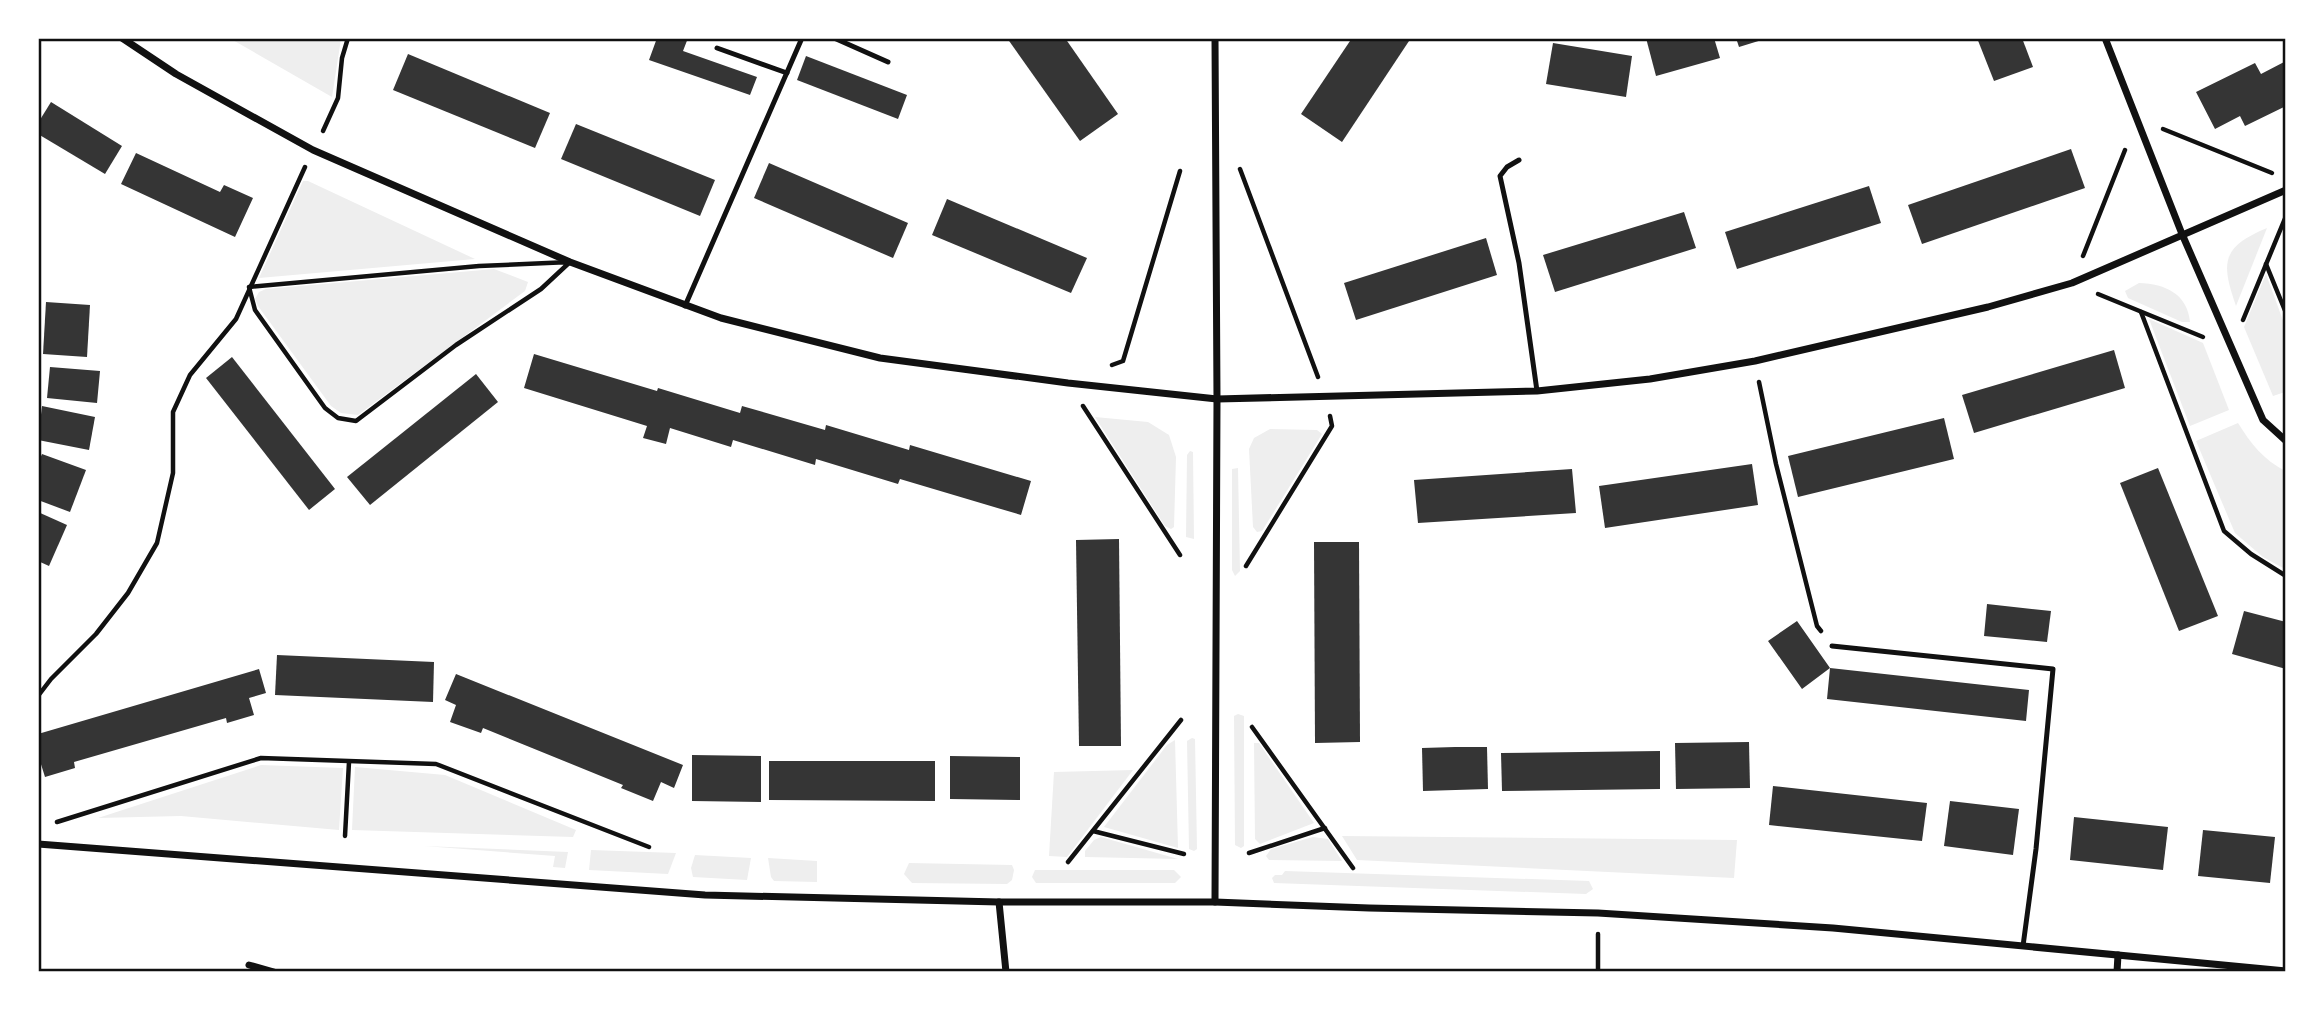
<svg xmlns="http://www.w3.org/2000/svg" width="2324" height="1010" viewBox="0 0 2324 1010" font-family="'PT Sans',sans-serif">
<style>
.green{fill:#eee}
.building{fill:#353535}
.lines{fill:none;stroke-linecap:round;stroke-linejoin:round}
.path{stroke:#111;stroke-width:4.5}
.service{stroke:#111;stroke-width:5}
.minor{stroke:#111;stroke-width:7}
.neatline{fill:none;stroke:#111;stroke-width:2.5}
</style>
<rect width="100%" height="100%" fill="#fff"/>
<g class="green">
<polygon points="231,39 341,39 332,97"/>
<polygon points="303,181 308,181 475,259 259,278"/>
<path d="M2267,228l-31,78c-15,-43 -15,-59 31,-78z"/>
<polygon points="494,269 528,282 525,291 358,415 341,413 331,406 258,306 255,299 259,292 266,289"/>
<polygon points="2266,274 2285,326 2285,392 2273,396 2244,327"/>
<path d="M2139,283c27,1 48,11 51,39h-8l-54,-24 -3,-7z"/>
<polygon points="2149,319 2203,343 2229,410 2190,426"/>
<polygon points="1095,417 1148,422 1169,435 1176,457 1174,527 1171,529 1165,526"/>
<path d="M2238,423c13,21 25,36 47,48v98l-22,-12 -28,-24 -39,-92z"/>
<polygon points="1270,429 1317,430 1322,434 1262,531 1257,532 1253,527 1249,449 1254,438"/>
<polygon points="1190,451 1193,452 1194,539 1186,537 1187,455"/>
<polygon points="1238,468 1240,571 1235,576 1232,570 1232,469"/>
<polygon points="1238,714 1244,716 1244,846 1241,848 1235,845 1234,716"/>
<polygon points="1192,738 1195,739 1197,849 1194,851 1189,849 1187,741"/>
<polygon points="1175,740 1178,848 1104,827 1167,745"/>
<polygon points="1254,743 1259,743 1314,823 1260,844 1255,839"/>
<polygon points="261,765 343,768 339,830 181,816 98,818"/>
<polygon points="355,767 445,775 576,830 573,837 352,830"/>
<polygon points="1133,770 1067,857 1049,856 1054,772"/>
<polygon points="1342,836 1737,840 1734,878 1357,860"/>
<polygon points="1101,837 1178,859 1085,857 1085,851 1094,840"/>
<polygon points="1313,837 1328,839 1342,861 1269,860 1266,856 1271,849"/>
<polygon points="424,846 568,852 565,868 553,867 555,856"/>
<polygon points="591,850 676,853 668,874 589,870"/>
<polygon points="695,855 751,858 747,880 693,877 691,868"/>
<polygon points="768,858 817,861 817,882 774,881 771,877"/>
<polygon points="909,863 1012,865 1014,870 1012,880 1007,884 912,883 904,874"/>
<polygon points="1035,870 1174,870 1181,877 1175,883 1036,883 1032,877"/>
<polygon points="1285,871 1589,881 1593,889 1586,894 1274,883 1272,878 1275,875 1282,875"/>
</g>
<g class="building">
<polygon points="657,38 688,38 683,51 757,77 750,95 649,60"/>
<polygon points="1007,38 1065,38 1118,114 1080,141"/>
<polygon points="1352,38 1411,38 1342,142 1301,114"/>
<polygon points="1646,38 1714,38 1720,58 1656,76"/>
<polygon points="1736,38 1765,38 1765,39 1739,47"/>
<polygon points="1977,38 2022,38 2033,67 1994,81"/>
<polygon points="1553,43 1632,56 1626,97 1546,84"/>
<polygon points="408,54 550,113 535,148 393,90"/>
<polygon points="806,56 907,95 898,119 797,80"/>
<polygon points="2286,61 2286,106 2245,126 2240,116 2215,129 2196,92 2255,63 2261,74"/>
<polygon points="51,102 122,146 105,174 38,134 38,123"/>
<polygon points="576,124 715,180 700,216 561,159"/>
<polygon points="2071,149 2085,188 1922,244 1908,205"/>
<polygon points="136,153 220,192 224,185 253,198 235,237 121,184"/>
<polygon points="769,163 908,223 893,258 754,198"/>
<polygon points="1869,186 1881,223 1737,269 1725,232"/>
<polygon points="947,199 1087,258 1071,293 932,235"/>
<polygon points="1684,212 1696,248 1555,292 1543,255"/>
<polygon points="1486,238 1497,275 1356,320 1344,283"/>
<polygon points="46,302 90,305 87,357 43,354"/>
<polygon points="2114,350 2125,388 1974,433 1962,395"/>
<polygon points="534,354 657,391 658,388 740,413 742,406 825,430 826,425 909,450 910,445 1031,481 1021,515 900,479 898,484 816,459 815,465 733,440 731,447 670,428 666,444 643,438 647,426 524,388"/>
<polygon points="232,357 335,489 309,510 206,378"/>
<polygon points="50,367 100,371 97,403 47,398"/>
<polygon points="476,374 498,402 370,505 347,477"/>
<polygon points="42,406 95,417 89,450 38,440"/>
<polygon points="1944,418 1954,459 1798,497 1788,456"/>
<polygon points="42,454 86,470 70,512 38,500 38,463"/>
<polygon points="1752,464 1758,505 1605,528 1599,486"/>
<polygon points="2158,468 2218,616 2179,631 2120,483"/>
<polygon points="1572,469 1576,513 1418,523 1414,480"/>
<polygon points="38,512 67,525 49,566 38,561"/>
<polygon points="1119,539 1121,746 1079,746 1076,540"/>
<polygon points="1314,542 1359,542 1360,742 1315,743"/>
<polygon points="1987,604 2051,611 2047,642 1984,636"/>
<polygon points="2244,611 2286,622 2286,669 2232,654"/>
<polygon points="1797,621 1830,668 2029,690 2026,721 1827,699 1830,668 1802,689 1768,641"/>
<polygon points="277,655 434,662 433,702 275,695"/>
<polygon points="259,669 266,693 249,698 254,715 227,723 226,718 74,762 75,768 45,777 40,761 38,761 38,734"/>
<polygon points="456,674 683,765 674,788 661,782 653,801 621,788 623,785 483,728 481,733 450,722 456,705 445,700"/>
<polygon points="1749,742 1750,788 1676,789 1675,743"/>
<polygon points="1455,747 1487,747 1488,789 1423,791 1422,748"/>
<polygon points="1660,751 1660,789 1502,791 1501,753"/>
<polygon points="692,755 761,756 761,802 692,801"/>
<polygon points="950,756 1020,757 1020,800 950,799"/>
<polygon points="769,761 935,761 935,801 769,800"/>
<polygon points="1773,786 1927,803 1922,841 1769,825"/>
<polygon points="1950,801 2019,809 2013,855 1944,846"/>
<polygon points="2074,817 2168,827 2163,870 2070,860"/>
<polygon points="2203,830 2275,837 2270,883 2198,876"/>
</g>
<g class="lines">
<g class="path">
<polyline points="2163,129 2272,173"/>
<polyline points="323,131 338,98 342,58 348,38"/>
<polyline points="1240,169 1318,377"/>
<polyline points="2083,256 2125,150"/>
<polygon points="570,262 541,289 456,345 356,421 338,418 325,408 255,310 249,287 479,266"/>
<polyline points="2266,264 2286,313"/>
<polyline points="2098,294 2203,337"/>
<polyline points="2141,312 2224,531 2251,554 2286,576"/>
<polyline points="2243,320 2286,216"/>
<polyline points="1112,365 1123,361 1180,171"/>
<polyline points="1759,382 1776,464 1817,626 1821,631"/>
<polyline points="1083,406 1180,555"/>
<polyline points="1246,566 1332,426 1330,416"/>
<polyline points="38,696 51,679 96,634 128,593 157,543 173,473 173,412 190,375 236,319 305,167"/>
<polyline points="1252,727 1353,868"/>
<polyline points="57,822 261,758 436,764 649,847"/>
<polyline points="1093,831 1184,854"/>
<polyline points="345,836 349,762"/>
<polyline points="1249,853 1325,828"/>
<polyline points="1068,862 1181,720"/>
<polyline points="1598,972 1598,934"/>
</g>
<g class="service">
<polyline points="834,38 888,62"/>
<polyline points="717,48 787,73"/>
<polyline points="1519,160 1507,167 1500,176 1519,263 1537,391"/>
<polyline points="685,306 802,38"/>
<polyline points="1832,646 2053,669 2036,849 2023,946"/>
</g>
<g class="minor">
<polyline points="122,38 176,74 313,150 570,262 721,318 880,358 1068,383 1217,399 1537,391 1650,379 1755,361 1988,307 2072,283 2286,190"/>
<polyline points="1215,38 1217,399 1215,902"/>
<polyline points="2105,38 2182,234 2263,420 2286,441"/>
<polyline points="38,844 705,895 999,902 1215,902 1369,908 1598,913 1833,928 2286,971"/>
<polyline points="999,902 1006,972"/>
<polyline points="249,965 274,972"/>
<polyline points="2117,972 2118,955"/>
</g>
</g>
<rect width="2324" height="1010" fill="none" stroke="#ffffff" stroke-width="80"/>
<rect x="40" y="40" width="2244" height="930" class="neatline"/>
</svg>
